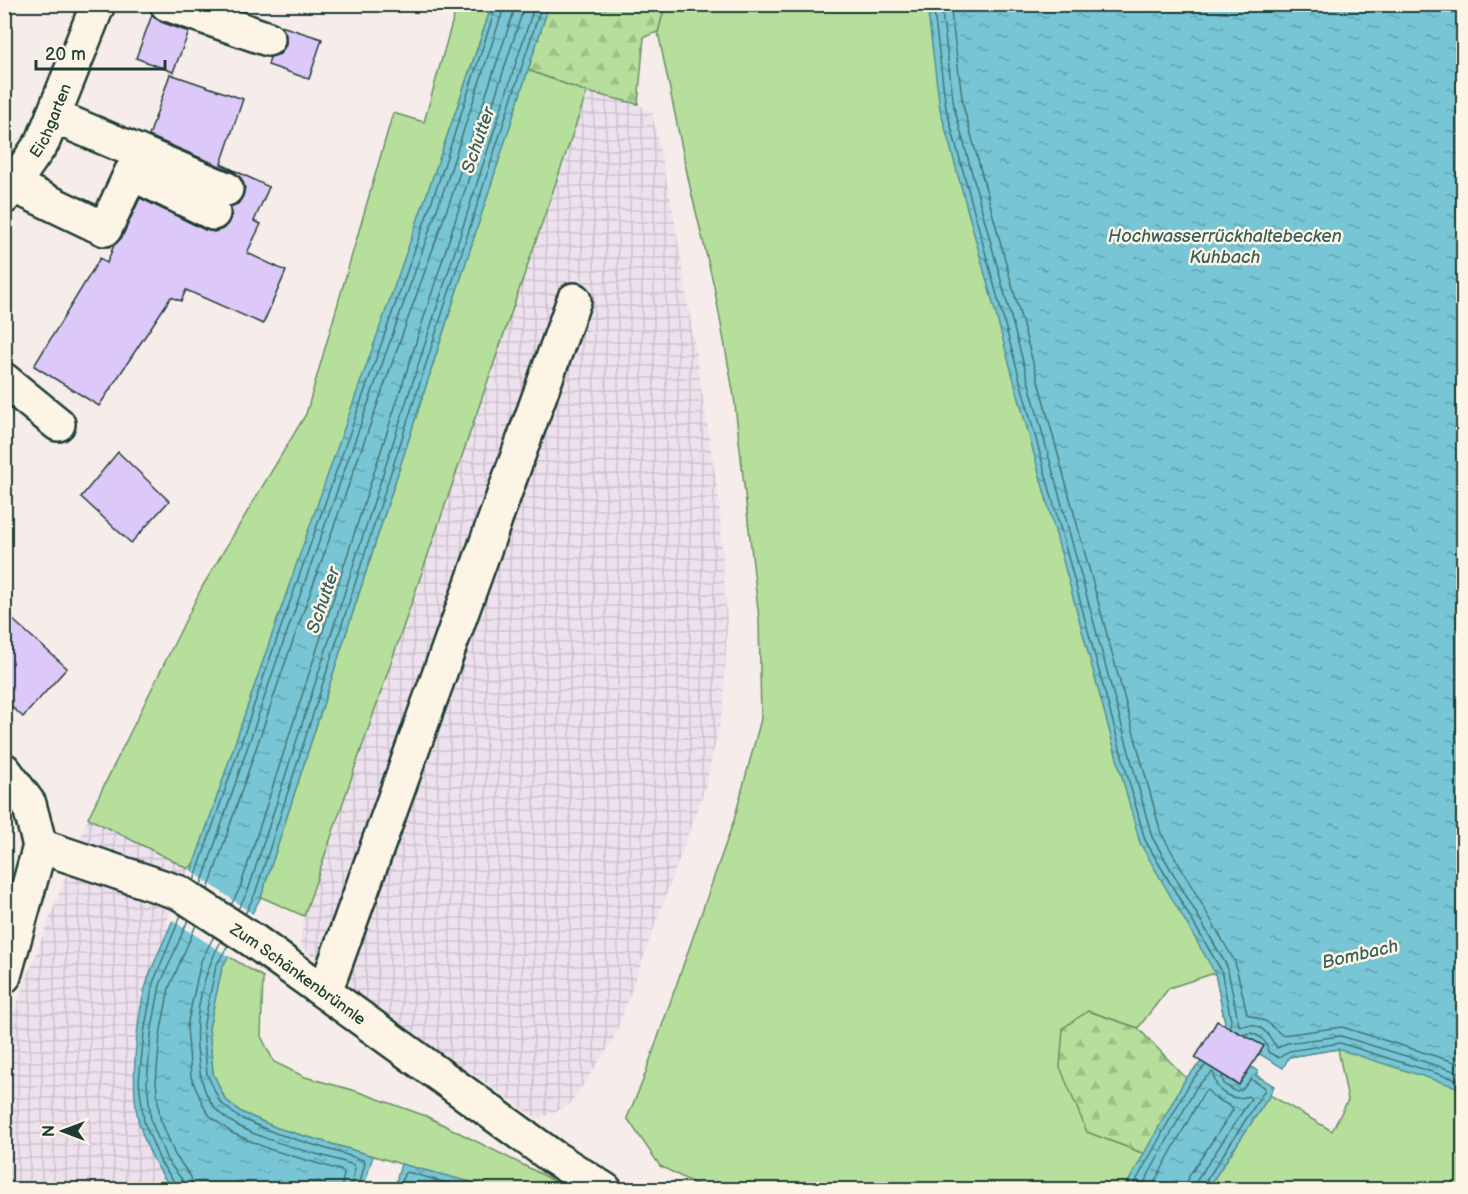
<svg xmlns="http://www.w3.org/2000/svg" width="1468" height="1194" viewBox="0 0 1468 1194" font-family="'Balsamiq Sans',sans-serif">
<style>
.industrial{fill:url(#industrial-grid)}
.green{fill:#b6df9b;stroke:#6a8e68;stroke-width:1.5}
.forest{fill:url(#forest-firs);stroke:#6a8e68;stroke-width:1.5}
.water{fill:url(#water-ripples);stroke:#548f95;stroke-width:1.5}
.pier{fill:#f6ece9}
.lines{fill:none;stroke-linecap:round;stroke-linejoin:round}
.shore{stroke:#437474;stroke-width:1.5}
.building{fill:#dcc8f9;stroke:#1f3d34;stroke-width:1.5}
.minor-casing{stroke:#1f3d34;stroke-width:38}
.minor{stroke:#fcf5e5;stroke-width:33}
.labels{text-anchor:middle;stroke-width:5;stroke-linejoin:round;paint-order:stroke}
.street-label{font-size:16px;fill:#1f3d34;stroke:#fcf5e5}
.water-label{font-size:18px;font-style:italic;fill:#355f5c;stroke:#fcf5e5}
</style>
<defs>
<pattern id="industrial-grid" width="8" height="8" patternUnits="userSpaceOnUse" patternTransform="scale(1.5)"><rect width="8" height="8" fill="#eee1ee"/><path d="M0 4h8M4 0v8" fill="none" stroke="#ccc2cd"/></pattern>
<pattern id="forest-firs" width="22" height="20" patternUnits="userSpaceOnUse" patternTransform="scale(1.5)"><rect width="22" height="20" fill="#b6df9b"/><path d="M5 1l3.5 6h-7zM16 11l3.5 6h-7z" fill="#9cc086"/></pattern>
<pattern id="water-ripples" width="26" height="14" patternUnits="userSpaceOnUse" patternTransform="scale(1.5)"><rect width="26" height="14" fill="#78c6d5"/><path d="M2 4q2-2 4 0t4 0M15 11q2-2 4 0t4 0" fill="none" stroke="#62a2ae"/></pattern>
</defs>
<rect width="100%" height="100%" fill="#f6ece9"/>
<filter id="ink" filterUnits="userSpaceOnUse"><feTurbulence type="fractalNoise" baseFrequency=".0167" numOctaves="2"/><feDisplacementMap in="SourceGraphic" scale="12" xChannelSelector="R" yChannelSelector="G"/><feConvolveMatrix kernelMatrix="1 2 1 2 8 2 1 2 1" color-interpolation-filters="sRGB"/></filter>
<g filter="url(#ink)">
<g class="industrial">
<polygon points="587,92 638,104 652,113 674,216 719,499 727,624 724,704 706,785 613,1041 569,1105 538,1119 366,1000 300,946 304,916"/>
<polygon points="88,818 189,869 168,918 168,935 147,981 138,1032 133,1082 156,1166 172,1189 5,1189 4,1038"/>
</g>
<g class="green">
<path d="M457,5h35c-96,286 -200,569 -296,855l-7,9 -101,-51 114,-231 104,-173 87,-301 31,9z"/>
<polygon points="665,5 983,5 1463,953 1463,1189 1207,1189 1270,1095 1332,1131 1348,1100 1338,1049 1289,1057 1224,1018 1215,973 1169,988 1138,1028 1088,1011 1087,1132 1145,1154 1124,1189 705,1189 660,1166 627,1118 642,1083 734,820 761,719 759,618 734,396 714,286 690,187 658,32"/>
<polygon points="528,70 587,92 304,916 261,897"/>
<polygon points="228,956 263,977 261,1036 274,1062 305,1077 356,1091 426,1116 547,1177 567,1189 488,1189 470,1182 401,1164 277,1128 241,1112 225,1099 213,1073 209,1028 222,968"/>
</g>
<g class="forest">
<polygon points="549,5 665,5 658,32 644,37 638,104 587,92 528,70"/>
<polygon points="1088,1011 1138,1028 1186,1078 1145,1154 1087,1132 1060,1067 1063,1028"/>
</g>
<g class="water">
<path d="M492,5h57l-288,892 -39,71 -13,60 4,45 12,26 16,13 36,16 96,28 -10,33h-191c-38,-53 -42,-89 -35,-154 2,-18 5,-39 11,-56 8,-23 20,-46 29,-69 18,-48 34,-95 50,-143 85,-255 179,-507 265,-762z"/>
<polygon points="927,5 1463,5 1463,1089 1338,1049 1289,1057 1283,1068 1258,1053 1262,1047 1249,1038 1220,1030 1225,1022 1215,973 1140,843 940,109"/>
<polygon points="1210,1047 1237,1063 1227,1079 1238,1085 1251,1067 1258,1071 1256,1075 1274,1086 1270,1095 1207,1189 1124,1190 1186,1078 1201,1062"/>
<polygon points="401,1164 470,1182 488,1189 394,1189"/>
</g>
<polygon class="pier" points="189,869 254,915 231,958 170,919"/>
<g class="lines">
<g class="shore">
<polyline points="933,4 946,108 1145,840 1221,970 1231,1020 1230,1026"/>
<path d="M941,4l13,103 198,730 75,129 12,59c5,2 8,-1 14,0 13,3 18,14 24,23l10,-5 54,-7 123,38"/>
<polyline points="950,4 963,105 1161,833 1235,962 1247,1014 1267,1022 1282,1035 1342,1027 1464,1065"/>
<polyline points="194,881 268,664 440,178 497,4"/>
<polyline points="201,885 275,666 447,181 505,4"/>
<polyline points="208,890 283,669 456,184 513,14 514,4"/>
<polyline points="231,905 240,888 525,4"/>
<polyline points="238,909 248,891 535,4"/>
<polyline points="245,914 255,894 542,4"/>
<polyline points="214,936 201,961 187,1026 191,1077 205,1109 210,1116 232,1133 269,1149 343,1171 344,1174 341,1190"/>
<path d="M221,941c-17,31 -27,71 -24,106 2,21 4,44 18,61 26,31 101,44 139,57l1,3 -5,22"/>
<polyline points="228,945 216,966 203,1028 207,1074 220,1102 238,1117 275,1133 363,1160 365,1163 358,1190"/>
<path d="M1245,1034l6,-1c10,3 16,8 17,19l11,6 10,-7 51,-8 124,39"/>
<polyline points="177,1190 176,1184 161,1163 144,1122 139,1082 144,1033 153,983 181,915"/>
<polyline points="184,1190 183,1181 167,1160 151,1121 147,1082 151,1034 160,985 188,920"/>
<polyline points="193,1190 191,1177 175,1155 160,1118 156,1082 160,1035 169,988 196,925"/>
<polyline points="400,1190 404,1174 407,1172 473,1190"/>
<polyline points="1131,1190 1191,1081 1205,1066"/>
<path d="M1140,1190l57,-104 15,-14 2,2c0,18 18,28 34,22l3,3 -54,81 -2,10"/>
<polyline points="1150,1190 1204,1092 1207,1090 1215,1098 1232,1107 1233,1110 1189,1176 1186,1190"/>
<polyline points="1203,1190 1204,1184 1265,1090 1264,1087 1251,1079 1242,1090 1235,1091 1224,1084 1222,1076"/>
</g>
</g>
<g class="building">
<polygon points="152,15 161,22 189,32 173,72 136,58"/>
<polygon points="281,26 322,39 309,79 268,65 270,57 280,54 286,45 286,35"/>
<polygon points="170,74 243,99 221,164 269,187 254,221 261,224 247,253 286,271 263,324 186,290 181,301 171,297 99,406 34,366 100,258 107,263 114,245 122,237 140,198 205,230 214,232 223,229 230,222 232,212 230,207 238,204 243,196 245,187 241,178 234,172 149,136"/>
<polygon points="118,452 169,501 131,543 81,497"/>
<polygon points="4,612 67,668 23,717 4,700"/>
<polygon points="1217,1021 1264,1046 1239,1085 1195,1058"/>
</g>
<g class="lines">
<g class="minor-casing">
<g id="minor">
<polyline points="167,4 268,39"/>
<polyline points="53,116 226,189"/>
<polyline points="13,185 105,229 131,173 213,213"/>
<path id="s1" d="M4,197l39,-56 55,-137"/>
<polyline points="4,380 58,424"/>
<polyline points="4,770 29,804 40,846"/>
<path id="s2" d="M40,846l140,47 74,48 299,216 52,33"/>
<polyline points="4,976 40,846"/>
<polyline points="325,992 574,300"/>
</g>
</g>
<use href="#minor" class="minor"/>
</g>
</g>
<g class="labels">
<g class="street-label">
<text dy="6" stroke="none"><textPath href="#s1" startOffset="90">Eichgarten</textPath></text>
<text dy="6" stroke="none"><textPath href="#s2" startOffset="291">Zum Schänkenbrünnle</textPath></text>
</g>
<g class="water-label">
<text transform="translate(478 140) rotate(-71)" y="6">Schutter</text>
<text x="1225" y="242">Hochwasserrückhaltebecken<tspan x="1225" dy="21">Kuhbach</tspan></text>
<text transform="translate(323 600) rotate(-71)" y="6">Schutter</text>
<text transform="translate(1360 954) rotate(-13)" y="6">Bombach</text>
</g>
</g>
<rect width="1468" height="1194" fill="none" stroke="#fcf5e5" stroke-width="24"/>
<rect x="12" y="12" width="1444" height="1170" fill="none" stroke="#1f3d34" stroke-width="2" filter="url(#ink)"/>
<g transform="translate(63 1131) rotate(270)" stroke="#fcf5e5" stroke-width="4.5" paint-order="stroke">
<path d="M0-4.5L10 22L0 15L-10 22Z" fill="#1f3d34"/>
<text y="-9" font-size="16" font-weight="bold" text-anchor="middle" fill="#1f3d34">N</text>
</g>
<path d="M36 60v9h129v-9" fill="none" stroke="#1f3d34" stroke-width="3"/>
<text x="45" y="60" font-size="18" fill="#1f3d34" stroke="#fcf5e5" stroke-width="4.5" paint-order="stroke">20 m</text>
</svg>
